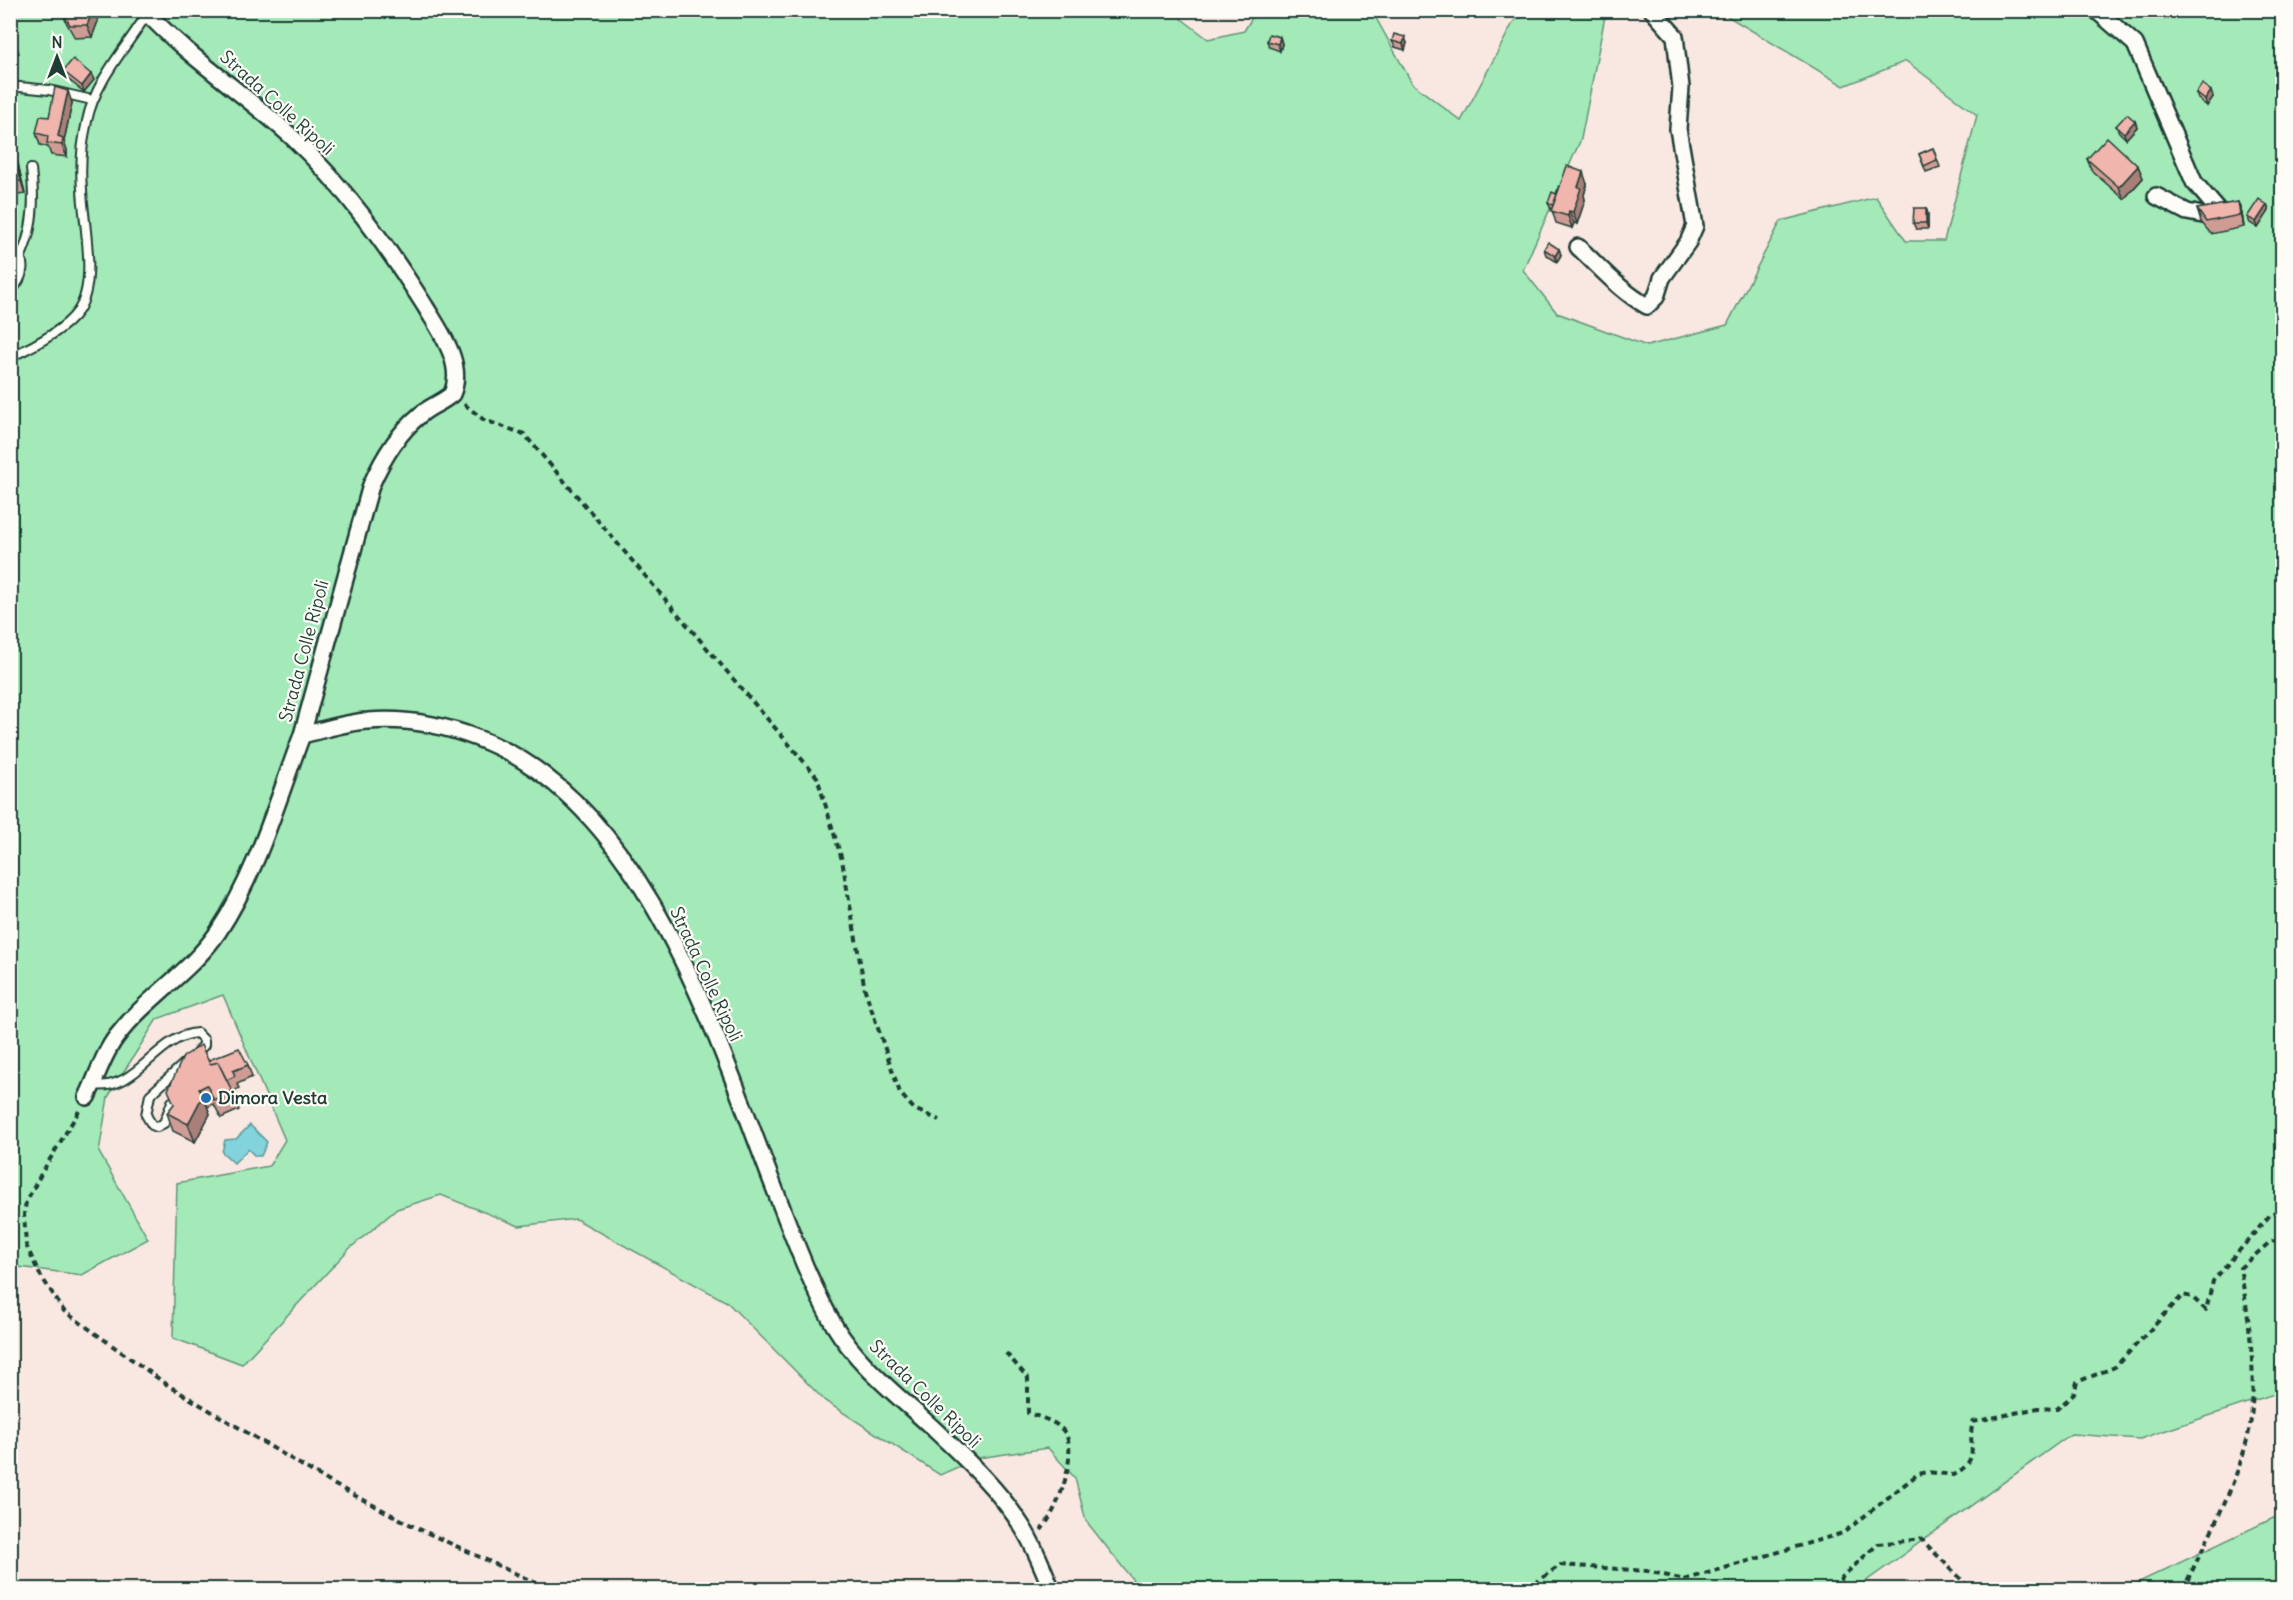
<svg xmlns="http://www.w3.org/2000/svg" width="2293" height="1600" viewBox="0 0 2293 1600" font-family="Delius,sans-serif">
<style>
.green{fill:#a3eab8;stroke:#619476;stroke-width:1.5}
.water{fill:#82d3db;stroke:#5a9798;stroke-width:1.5}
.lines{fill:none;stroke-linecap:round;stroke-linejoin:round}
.service-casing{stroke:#1f3d34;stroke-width:12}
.minor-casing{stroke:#1f3d34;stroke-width:20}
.path{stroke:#1f3d34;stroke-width:4;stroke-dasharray:6 4.5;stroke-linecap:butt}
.service{stroke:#fdfcf7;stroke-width:8}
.minor{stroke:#fdfcf7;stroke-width:15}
.wall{fill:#ce9c95;stroke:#1f3d34;stroke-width:1.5}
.shaded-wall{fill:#a87f79;stroke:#1f3d34;stroke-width:1.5}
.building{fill:#f0b5ad;stroke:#1f3d34;stroke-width:1.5}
.poi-dot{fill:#1f6fb2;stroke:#fdfcf7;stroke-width:2}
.labels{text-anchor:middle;stroke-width:4.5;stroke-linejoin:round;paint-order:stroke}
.street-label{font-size:18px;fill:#1f3d34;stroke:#fdfcf7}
.poi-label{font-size:18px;font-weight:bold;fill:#1f3d34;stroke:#fdfcf7;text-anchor:start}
</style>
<rect width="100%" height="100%" fill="#f9e7e1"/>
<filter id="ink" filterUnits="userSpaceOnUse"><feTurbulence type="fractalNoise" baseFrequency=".0167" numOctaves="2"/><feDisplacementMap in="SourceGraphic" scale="12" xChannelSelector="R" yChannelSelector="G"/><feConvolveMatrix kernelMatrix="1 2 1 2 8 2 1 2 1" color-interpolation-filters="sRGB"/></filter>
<g filter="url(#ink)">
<g class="green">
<polygon points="1170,10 1208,39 1244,31 1256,11 1372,11 1412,83 1461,121 1514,21 1533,11 1606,11 1581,139 1523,270 1557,313 1647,346 1727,325 1781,221 1876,197 1906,241 1944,241 1977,115 1906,61 1844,86 1719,11 2282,11 2282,1323 2277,1393 2140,1439 2071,1434 1855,1589 1140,1589 1086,1521 1075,1478 1048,1448 978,1458 940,1475 825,1401 727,1302 576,1219 519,1226 441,1195 397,1209 349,1249 242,1364 173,1338 177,1183 269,1166 285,1140 223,995 157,1019 108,1097 99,1152 148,1239 82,1275 11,1266 11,11"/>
<polygon points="2282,1514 2282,1589 2136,1589 2137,1583"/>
</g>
<polygon class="water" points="250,1125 267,1142 261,1156 255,1156 248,1149 234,1163 222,1152 225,1140 236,1139"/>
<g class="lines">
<g class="service-casing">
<g id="service">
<polyline points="10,86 49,90 92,100"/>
<path d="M10,247c19,12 14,31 0,45"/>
<path d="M21,256c13,-28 14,-57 10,-87"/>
<path d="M10,357c22,-10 54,-26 68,-46 20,-30 5,-88 4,-122 -2,-23 0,-46 5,-68 8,-40 39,-73 60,-107"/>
<path d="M93,1085c44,7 63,-49 104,-52l7,7v5l-8,9"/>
<polyline points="172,1102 164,1123 157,1127 152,1125 146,1115 150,1095 185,1063"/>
</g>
</g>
<g class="minor-casing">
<g id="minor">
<path d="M144,10c45,48 101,84 149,128 52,49 94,108 132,168 15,25 40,58 27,88 -10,9 -22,12 -32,21 -22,18 -38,45 -49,70l-69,250c22,-5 44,-13 66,-14 37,-3 75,4 109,17 169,62 240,303 300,457 17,44 33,88 57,130 26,43 66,72 102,106 31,29 65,61 87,97 12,19 20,41 29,62"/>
<polyline points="2096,10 2135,44 2194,182 2217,209 2208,216 2187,212 2156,196"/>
<path d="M1578,247c23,21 42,44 69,59l9,-9 6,-19 26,-36 7,-16 -17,-97 3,-42 -6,-51 -23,-26"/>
<path d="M87,1097c10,-20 16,-43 30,-61 30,-39 73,-63 101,-104 39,-59 59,-131 84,-197"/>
</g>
</g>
<g class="path">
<polyline points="464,404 484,420 524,434 817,777 842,860 865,990 900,1093 914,1109 939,1120"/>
<polyline points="79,1111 41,1174 26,1202 24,1214 26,1245 39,1273 64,1311 169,1386 333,1484 417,1528 551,1590"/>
<path d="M1006,1353l22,25v35c14,5 33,9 39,24 9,24 -10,75 -26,93"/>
<path d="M1526,1590l34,-25 88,6 36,9 61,-18 98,-29 75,-59 10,-2 26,3c29,-18 12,-30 19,-53l65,-14 19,1 17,-15 3,-12 38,-15 68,-72 9,2 14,13 7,-29 57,-66 12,-7"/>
<polyline points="1835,1590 1842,1577 1878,1544 1921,1539 1972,1590"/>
<path d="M2183,1590c23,-50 61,-117 68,-171 5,-50 -2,-102 -11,-151l30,-26 12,-3"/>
</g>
<use href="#service" class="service"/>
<use href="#minor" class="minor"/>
</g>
<g class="wall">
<polygon points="62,10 94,10 98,21 92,37 75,38 66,22"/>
<polygon points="10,29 19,53 10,57"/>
<polygon points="1280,37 1282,44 1280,51 1269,47 1267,41"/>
<polygon points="1392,41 1407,43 1405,50 1395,47"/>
<polygon points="63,71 91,74 94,80 84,92 65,77"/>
<polygon points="2196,93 2213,97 2207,106 2198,99"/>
<polygon points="72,103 64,141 67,150 67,157 51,155 48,147 40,145 36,133 49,117"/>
<polygon points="2135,121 2137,127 2126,139 2119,132 2116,126"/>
<polygon points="1933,148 1940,167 1926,172 1919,154"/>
<polygon points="10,149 13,152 18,164 25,194 10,196"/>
<polygon points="2087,159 2138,166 2143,178 2124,199 2092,171"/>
<polygon points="1587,184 1584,195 1585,200 1577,224 1574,223 1572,228 1556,223 1552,210 1551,209 1548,203 1556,194"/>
<polygon points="2238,202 2242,214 2244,227 2211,234 2201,222 2197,209"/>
<polygon points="2267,205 2269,211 2258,228 2250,223 2247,217"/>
<polygon points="1926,208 1928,214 1928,229 1916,229 1913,223"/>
<polygon points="1544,249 1559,249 1561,255 1557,262 1546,255"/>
<polygon points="209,1060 248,1065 252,1077 237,1084 239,1088 233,1092 239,1110 221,1118 214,1104 207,1107 210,1114 195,1142 173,1131 167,1113"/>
</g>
<g class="shaded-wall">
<polygon points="93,10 94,10 98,21 92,37 87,25"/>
<polygon points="1280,37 1282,44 1280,51 1278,44"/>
<polygon points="1405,37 1407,43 1405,50 1403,44"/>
<polygon points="91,74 94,80 84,92 82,86"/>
<polygon points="68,91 72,103 64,141 67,150 67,157 58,136"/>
<polygon points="2211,91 2213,97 2207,106 2205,100"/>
<polygon points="2135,121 2137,127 2126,139 2124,133"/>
<polygon points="13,152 18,164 25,194 21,181"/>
<polygon points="2138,166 2143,178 2124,199 2119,187"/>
<polygon points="1583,172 1587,184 1584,195 1585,200 1577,224 1573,212 1578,187"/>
<polygon points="2238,202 2242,214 2244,227 2240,215"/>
<polygon points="2267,205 2269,211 2258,228 2256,222"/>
<polygon points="1926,208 1928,214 1928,229 1926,223"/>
<polygon points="1569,211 1574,223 1572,228 1568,216"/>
<polygon points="1559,249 1561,255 1557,262 1555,256"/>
<polygon points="203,1095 210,1114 195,1142 188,1124"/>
</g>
<g class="building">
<polygon points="62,10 93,10 87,25 70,25"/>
<polygon points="1269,34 1280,37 1278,44 1267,41"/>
<polygon points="1394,34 1405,37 1403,44 1392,41"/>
<polygon points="73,59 91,74 82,86 63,71"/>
<polygon points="2202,84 2211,91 2205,100 2196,93"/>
<polygon points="55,87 68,91 58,136 63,138 62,145 47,143 48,136 36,133 40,116 49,117"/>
<polygon points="2127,114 2135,121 2124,133 2116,126"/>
<polygon points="2107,137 2138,166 2119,187 2087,159"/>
<polygon points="1933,148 1937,160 1924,166 1919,154"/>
<polygon points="10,149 13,152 21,181 10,183"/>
<polygon points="1567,166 1583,172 1578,187 1581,188 1573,212 1569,211 1568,216 1551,211"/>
<polygon points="1559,186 1560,186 1553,205 1548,203 1552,192 1556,194"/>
<polygon points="2259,199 2267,205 2256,222 2247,217"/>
<polygon points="2238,202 2240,215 2206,222 2197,209"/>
<polygon points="1914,208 1926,208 1926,223 1913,223"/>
<polygon points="1548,242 1559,249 1555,256 1544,249"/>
<polygon points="201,1045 210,1064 218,1062 232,1091 214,1100 207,1085 199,1089 203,1095 188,1124 167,1113 174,1104 168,1090 183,1057"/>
<polygon points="239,1048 248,1065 233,1071 235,1076 227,1080 218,1062 210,1064 209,1060"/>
</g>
</g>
<circle class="poi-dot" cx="206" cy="1098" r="6"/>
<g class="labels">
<g class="street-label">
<text transform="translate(277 103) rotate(42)" y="6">Strada Colle Ripoli</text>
<text transform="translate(304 651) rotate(-75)" y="6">Strada Colle Ripoli</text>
<text transform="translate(706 974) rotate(65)" y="6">Strada Colle Ripoli</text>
<text transform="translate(925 1394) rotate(44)" y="6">Strada Colle Ripoli</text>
</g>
<g class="poi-label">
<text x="218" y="1104">Dimora Vesta</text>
</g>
</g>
<rect width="2293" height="1600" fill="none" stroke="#fdfcf7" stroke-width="36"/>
<rect x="18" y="18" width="2257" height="1564" fill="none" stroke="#1f3d34" stroke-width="2" filter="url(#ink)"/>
<g transform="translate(57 57)" stroke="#fdfcf7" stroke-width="4.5" paint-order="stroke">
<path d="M0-4.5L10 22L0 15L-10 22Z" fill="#1f3d34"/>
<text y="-9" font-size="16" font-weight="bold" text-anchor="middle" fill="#1f3d34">N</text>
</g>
</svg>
